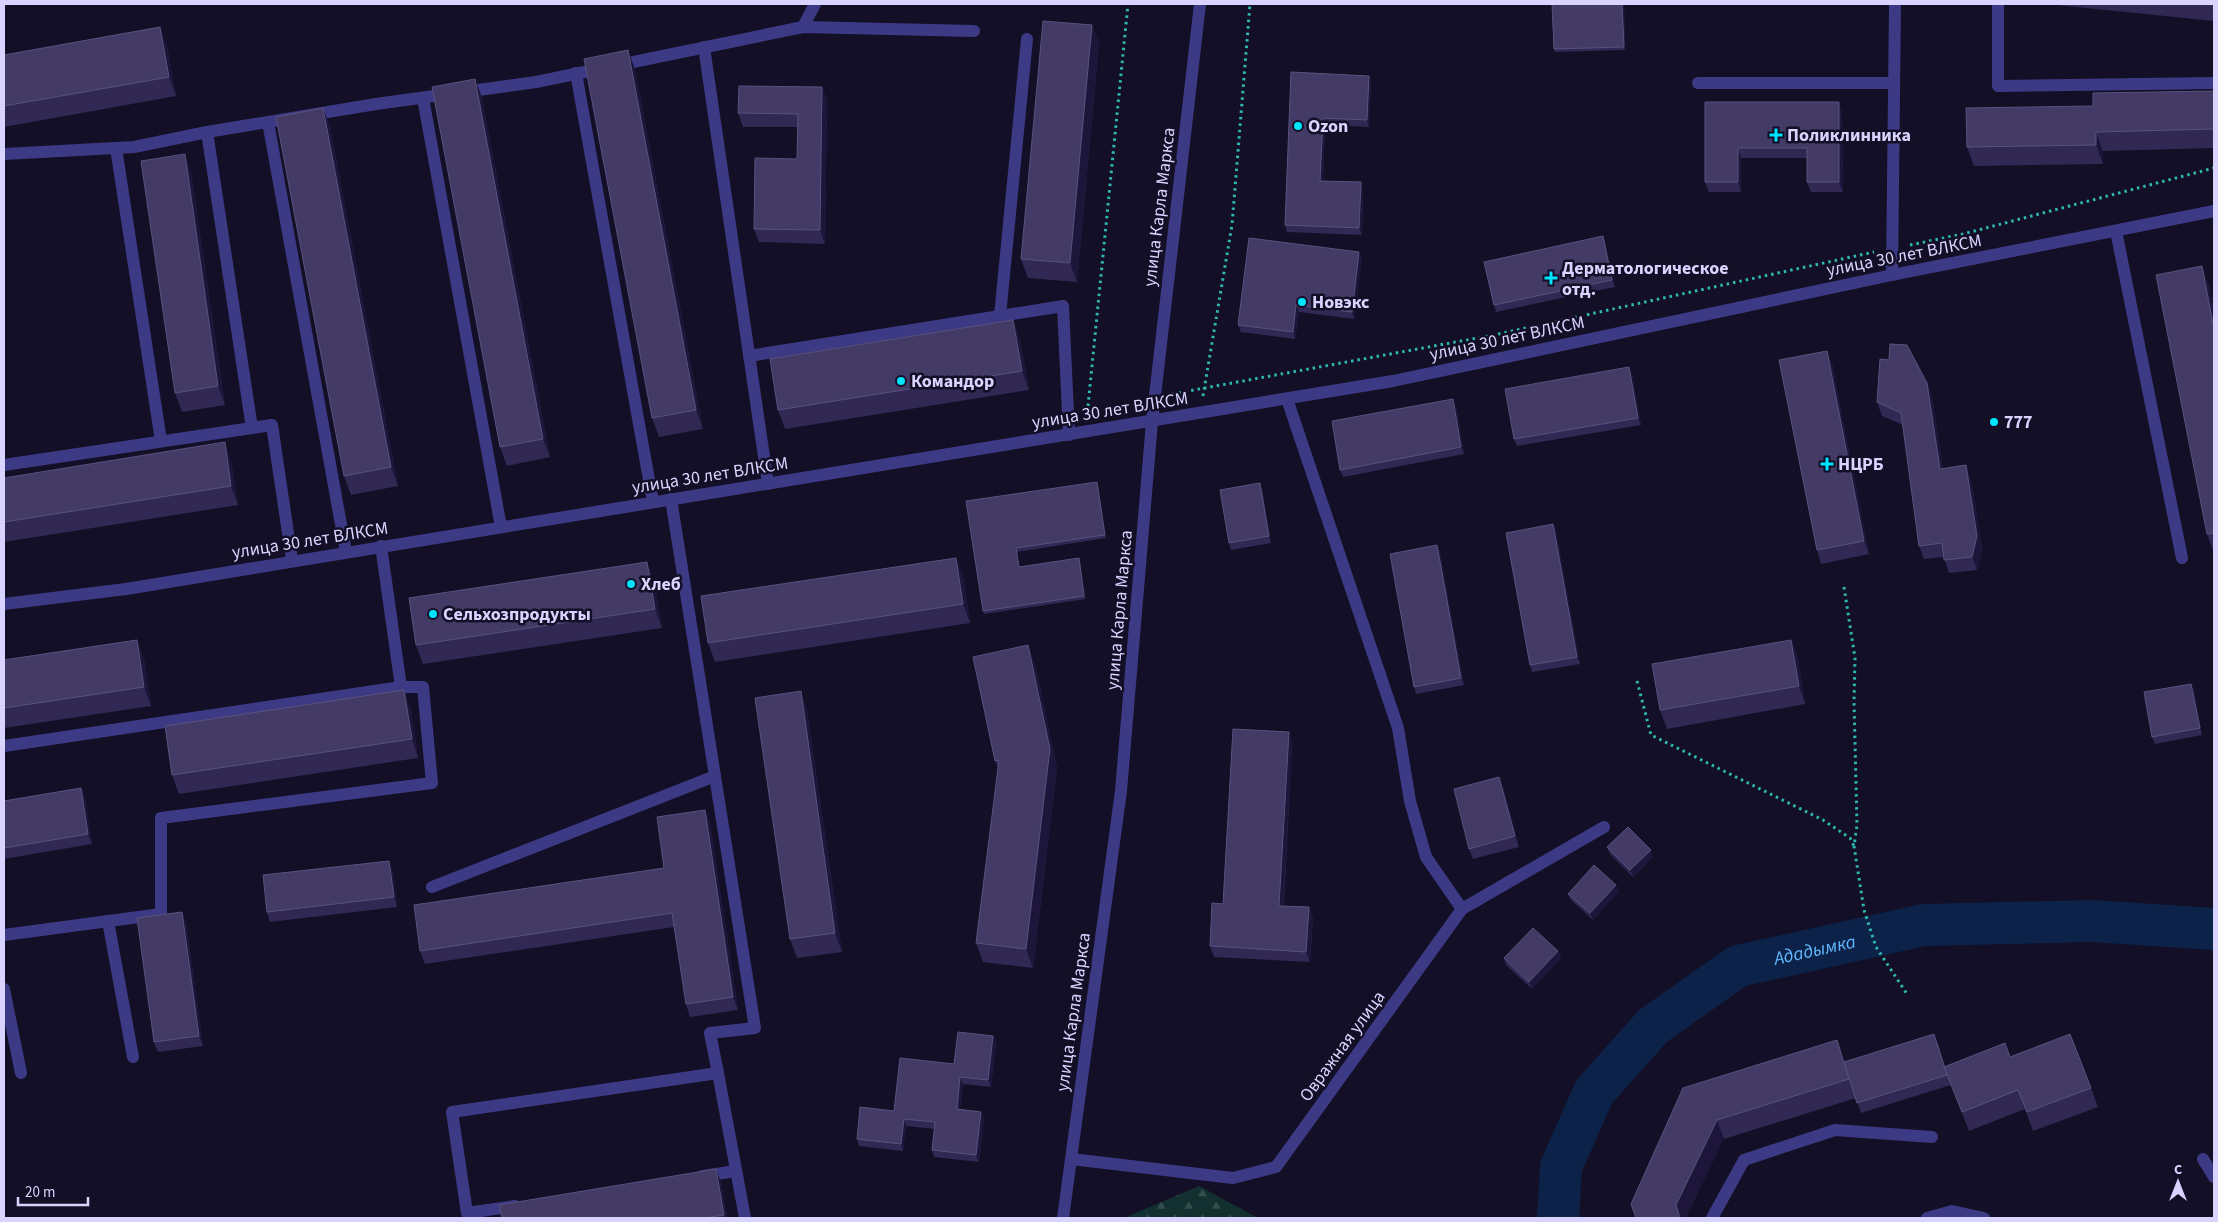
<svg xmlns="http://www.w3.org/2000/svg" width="2218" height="1222" viewBox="0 0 2218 1222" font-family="'Source Sans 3',sans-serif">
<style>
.forest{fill:url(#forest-firs)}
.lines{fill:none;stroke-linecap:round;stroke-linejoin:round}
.river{stroke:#0c2248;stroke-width:42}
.path{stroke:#2fb8b0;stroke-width:3;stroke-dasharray:2.5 4;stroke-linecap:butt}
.minor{stroke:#3d3a85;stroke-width:12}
.wall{fill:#312854}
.shaded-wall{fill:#1d163a}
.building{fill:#433a66;stroke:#5a527e}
.poi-dot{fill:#00e5ff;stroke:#130f26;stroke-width:2}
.labels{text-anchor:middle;stroke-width:5;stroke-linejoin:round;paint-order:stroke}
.poi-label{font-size:18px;font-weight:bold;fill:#d9d4ff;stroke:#130f26;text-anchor:start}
.street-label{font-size:18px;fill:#d9d4ff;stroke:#130f26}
.water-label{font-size:19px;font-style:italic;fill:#62b6ff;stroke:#130f26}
</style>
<defs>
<pattern id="forest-firs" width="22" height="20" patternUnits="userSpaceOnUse" patternTransform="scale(1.25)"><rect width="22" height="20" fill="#12302f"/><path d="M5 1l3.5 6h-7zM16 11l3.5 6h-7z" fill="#344d4e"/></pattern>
</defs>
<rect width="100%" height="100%" fill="#130f26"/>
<polygon class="forest" points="1199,1186 1258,1218 1124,1218"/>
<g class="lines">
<path class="river" id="s1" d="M1558,1218l3,-51 33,-75 59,-66 85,-60 186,-41 168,-4 122,8"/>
<g class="path">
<polyline points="1910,245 1963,234 2214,168"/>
<polyline points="1172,394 1494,335 1874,252"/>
<polyline points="1203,396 1232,225 1250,4"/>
<polyline points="1088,406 1128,4"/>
<polyline points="1844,587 1855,658 1854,702 1857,825 1854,846 1864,910 1876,947 1907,994"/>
<polyline points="1637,681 1651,735 1823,820 1850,838 1854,846"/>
</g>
<g class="minor">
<polyline points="1998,4 1998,86 2214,83"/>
<polyline points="803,27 815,4"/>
<polyline points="704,47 768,484"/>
<polyline points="576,73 653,502"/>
<polyline points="1698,83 1894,83"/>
<polyline points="423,98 501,527"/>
<polyline points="268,122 346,552"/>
<polyline points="207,132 252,428"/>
<polyline points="116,148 161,441"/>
<polyline points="4,154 134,147 207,132 376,104 536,82 803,27 974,31"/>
<polyline points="2116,231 2182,558"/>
<polyline points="1892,275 1895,4"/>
<polyline points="1000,316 1027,39"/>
<polyline points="749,356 1063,306 1069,435"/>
<polyline points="1287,399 1398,728 1410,801 1426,857 1462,909"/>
<polyline points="4,465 272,425 292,560"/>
<polyline points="671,499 755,1028 710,1033 718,1073"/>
<polyline points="4,604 126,589 1393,381 1892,275 2214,211"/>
<polyline points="4,746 401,687"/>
<polyline points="432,887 715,776"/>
<polyline points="108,921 133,1057"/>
<polyline points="4,935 161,914 161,818 432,783 423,687 401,687 381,546"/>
<polyline points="4,989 21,1073"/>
<polyline points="1071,1159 1233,1178 1276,1167 1462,909 1604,827"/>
<polyline points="2203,1159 2214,1177"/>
<polyline points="703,1176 736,1171"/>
<polyline points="515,1206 467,1213 452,1112 718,1073 745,1218"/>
<polyline points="1063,1218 1121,791 1152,422 1200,4"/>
<polyline points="1712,1218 1744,1160 1835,1130 1932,1137"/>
<polyline points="1927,1218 1952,1211 1984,1218"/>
</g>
</g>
<g class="wall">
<polygon points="1624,4 1625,50 1555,52 1554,49"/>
<polygon points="2047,4 2214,4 2214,21"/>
<polygon points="1092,25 1099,44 1077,282 1028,278 1021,259"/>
<polygon points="167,46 176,96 4,127 4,55"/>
<polygon points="635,69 703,429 659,437 652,418"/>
<polygon points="1291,72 1371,82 1369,127 1325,125 1323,181 1361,182 1363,189 1362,235 1287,232 1285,225"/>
<polygon points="475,79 482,98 550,457 507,466 500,447"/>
<polygon points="822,87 827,101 825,244 759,242 754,229 797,159 798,127 743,127 738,113"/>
<polygon points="2214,91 2214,148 2103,151 2103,164 1974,166 1967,147 2093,106"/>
<polygon points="1705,102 1842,112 1843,192 1811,192 1807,182 1807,158 1741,158 1741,192 1709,192 1705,182"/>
<polygon points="323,108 330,127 398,486 351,495 344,476"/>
<polygon points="191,173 225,405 182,412 175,393"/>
<polygon points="1605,243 1615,287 1496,312 1494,305"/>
<polygon points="1359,252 1362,258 1354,319 1299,312 1295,339 1241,332 1238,325"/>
<polygon points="2209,285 2214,313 2214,553 2207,534"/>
<polygon points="1020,339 1029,390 785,429 778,410"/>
<polygon points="1832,364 1869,554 1821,564 1817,550"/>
<polygon points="1632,374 1641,425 1517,446 1514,439"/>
<polygon points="1927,383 1932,397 1943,469 1971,479 1982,549 1977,570 1949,573 1944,557 1924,559 1919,546 1903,425 1882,416 1877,402"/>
<polygon points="1456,406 1464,454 1343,477 1340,470"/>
<polygon points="231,461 238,505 4,542 4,478"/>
<polygon points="1098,485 1106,538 1017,552 1019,567 1080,562 1086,599 984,614 983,611 966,501"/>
<polygon points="1262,490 1271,543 1231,550 1229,543"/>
<polygon points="1553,524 1556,531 1580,664 1532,672 1530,665"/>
<polygon points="1437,545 1440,552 1464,685 1416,694 1414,687"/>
<polygon points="647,562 654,581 662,628 423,664 416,645"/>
<polygon points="963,576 970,623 715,662 708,643"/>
<polygon points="137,640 144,659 151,706 4,728 4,660"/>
<polygon points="1791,640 1798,658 1805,704 1667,729 1660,710"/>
<polygon points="1035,664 1057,768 1033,968 983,962 976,943 998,768 995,761"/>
<polygon points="2191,684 2194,690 2202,735 2155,744 2152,737"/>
<polygon points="411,709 418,758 179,794 172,775"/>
<polygon points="807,710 842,952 797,958 790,939"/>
<polygon points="1292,742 1284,906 1309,907 1313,918 1310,962 1214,957 1210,946 1223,904"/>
<polygon points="1503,787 1519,847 1473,859 1469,849"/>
<polygon points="81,788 85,799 92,844 4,859 4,801"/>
<polygon points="705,810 710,823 738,1010 690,1017 686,1004 674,927 425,964 420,951 664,868"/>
<polygon points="1607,847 1653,857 1633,877 1610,854"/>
<polygon points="393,871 397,907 270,922 267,912"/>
<polygon points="1616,885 1618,892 1593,920 1571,900 1568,894"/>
<polygon points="182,912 186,922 203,1046 158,1052 154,1042"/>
<polygon points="1558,951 1561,958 1532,989 1506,965 1504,958"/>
<polygon points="993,1036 996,1042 991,1087 963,1084 960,1109 981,1112 984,1119 979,1162 934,1157 932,1150 934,1129 906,1126 903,1151 859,1146 857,1139 954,1064"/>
<polygon points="1938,1044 1945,1067 2010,1057 2091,1088 2098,1107 2033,1131 2025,1109 1969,1131 1951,1085 1861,1113 1856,1098 1724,1139 1683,1088 1845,1061"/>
<polygon points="721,1182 727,1218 502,1218"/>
</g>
<g class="shaded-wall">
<polygon points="1622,4 1624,4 1625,50 1624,47"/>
<polygon points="1092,25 1099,44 1077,282 1070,263"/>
<polygon points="160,27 167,46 176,96 169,77"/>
<polygon points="628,50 635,69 703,429 696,410"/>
<polygon points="1369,76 1371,82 1369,127 1367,120"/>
<polygon points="475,79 482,98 550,457 543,439"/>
<polygon points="822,87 827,101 825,244 820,230"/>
<polygon points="1839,102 1842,112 1843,192 1839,182"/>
<polygon points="323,108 330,127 398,486 391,467"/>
<polygon points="1323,118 1325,125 1323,187 1320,181"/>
<polygon points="2096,132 2103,151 2103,164 2096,145"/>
<polygon points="1738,148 1741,158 1741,192 1738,182"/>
<polygon points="185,154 191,173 225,405 218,386"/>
<polygon points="1361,182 1363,189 1362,235 1359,228"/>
<polygon points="1603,236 1605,243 1615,287 1612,280"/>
<polygon points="1359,252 1362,258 1354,319 1352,312"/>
<polygon points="2202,266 2209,285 2214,313 2214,329"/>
<polygon points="1296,305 1299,312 1295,339 1293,332"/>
<polygon points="1013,320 1020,339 1029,390 1022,371"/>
<polygon points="1827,351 1832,364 1869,554 1864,541"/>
<polygon points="1629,367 1632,374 1641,425 1638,418"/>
<polygon points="1927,383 1932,397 1945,482 1940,469"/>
<polygon points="1453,399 1456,406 1464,454 1461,447"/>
<polygon points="225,442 231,461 238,505 231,486"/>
<polygon points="1966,465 1971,479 1982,549 1977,570 1972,557"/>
<polygon points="1097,482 1098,485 1106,538 1105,535"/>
<polygon points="1260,483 1262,490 1271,543 1269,536"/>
<polygon points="1553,524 1556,531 1580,664 1577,657"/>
<polygon points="1437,545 1440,552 1464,685 1461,678"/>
<polygon points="956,558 963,576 970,623 963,604"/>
<polygon points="1079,558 1080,562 1086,599 1084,596"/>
<polygon points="647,562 654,581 662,628 655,609"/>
<polygon points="137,640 144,659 151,706 144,687"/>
<polygon points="1791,640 1798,658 1805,704 1799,686"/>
<polygon points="1028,645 1035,664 1057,768 1033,968 1026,949"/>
<polygon points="2191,684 2194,690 2202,735 2200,728"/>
<polygon points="404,690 411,709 418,758 412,739"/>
<polygon points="801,691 807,710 842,952 835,933"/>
<polygon points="1289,732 1292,742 1283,916 1279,906"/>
<polygon points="1499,777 1503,787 1519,847 1515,836"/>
<polygon points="81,788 85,799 92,844 88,834"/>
<polygon points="705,810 710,823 738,1010 733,997"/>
<polygon points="1651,850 1653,857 1633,877 1630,870"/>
<polygon points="389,861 393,871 397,907 394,897"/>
<polygon points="1616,885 1618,892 1593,920 1590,913"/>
<polygon points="1309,907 1313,918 1310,962 1306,952"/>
<polygon points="182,912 186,922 203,1046 199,1036"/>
<polygon points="1558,951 1561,958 1532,989 1529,982"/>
<polygon points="993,1036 996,1042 991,1087 988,1080"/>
<polygon points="4,1064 6,1078 4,1073"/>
<polygon points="960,1077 963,1084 959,1116 957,1109"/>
<polygon points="981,1112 984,1119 979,1162 976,1155"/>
<polygon points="904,1119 906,1126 903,1151 901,1144"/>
<polygon points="1717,1120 1724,1139 1686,1218 1680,1218 1676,1205"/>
<polygon points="716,1169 721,1182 727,1218 725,1218 724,1215"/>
</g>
<g class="building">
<polygon points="1552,4 1622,4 1624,47 1554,49"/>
<polygon points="1043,21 1092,25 1070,263 1021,259"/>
<polygon points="160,27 169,77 4,106 4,55"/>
<polygon points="628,50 696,410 652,418 584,59"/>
<polygon points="1291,72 1369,76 1367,120 1323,118 1320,181 1361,182 1359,228 1285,225"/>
<polygon points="475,79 543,439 500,447 432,87"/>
<polygon points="739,86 822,87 820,230 754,229 755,158 797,159 798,114 738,113"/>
<polygon points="2214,91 2214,129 2096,132 2096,145 1967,147 1966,108 2093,106 2093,93"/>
<polygon points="1705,102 1839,102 1839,182 1807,182 1807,148 1738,148 1738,182 1705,182"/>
<polygon points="323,108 391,467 344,476 276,117"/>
<polygon points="185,154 218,386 175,393 141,161"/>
<polygon points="1603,236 1612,280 1494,305 1484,262"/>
<polygon points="1249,238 1359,252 1352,312 1296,305 1293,332 1238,325"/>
<polygon points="2202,266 2214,329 2214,533 2207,534 2156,275"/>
<polygon points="1013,320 1022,371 778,410 770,359"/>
<polygon points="1890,344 1907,345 1927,383 1940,469 1966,465 1977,536 1972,557 1944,560 1942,543 1919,546 1901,413 1877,402 1880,359 1889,360"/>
<polygon points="1827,351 1864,541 1817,550 1779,360"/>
<polygon points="1629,367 1638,418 1514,439 1505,389"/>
<polygon points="1453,399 1461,447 1340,470 1332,421"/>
<polygon points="225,442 231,486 4,522 4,478"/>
<polygon points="1097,482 1105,535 1016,548 1019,567 1079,558 1084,596 983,611 966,501"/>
<polygon points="1260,483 1269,536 1229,543 1220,490"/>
<polygon points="1553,524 1577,657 1530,665 1506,533"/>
<polygon points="1437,545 1461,678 1414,687 1390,554"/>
<polygon points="956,558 963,604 708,643 701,596"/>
<polygon points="647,562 655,609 416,645 409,598"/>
<polygon points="137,640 144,687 4,708 4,660"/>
<polygon points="1791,640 1799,686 1660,710 1652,664"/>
<polygon points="1028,645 1050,749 1026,949 976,943 999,760 995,761 973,657"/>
<polygon points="2191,684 2200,728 2152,737 2144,692"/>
<polygon points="404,690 412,739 172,775 165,726"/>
<polygon points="801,691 835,933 790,939 755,698"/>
<polygon points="1233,729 1289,732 1279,906 1309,907 1306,952 1210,946 1212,903 1223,904"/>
<polygon points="1499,777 1515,836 1469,849 1454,789"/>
<polygon points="81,788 88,834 4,848 4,801"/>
<polygon points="705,810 733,997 686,1004 672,913 420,951 414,905 664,868 657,817"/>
<polygon points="1628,827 1651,850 1630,870 1607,847"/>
<polygon points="389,861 394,897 267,912 263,875"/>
<polygon points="1594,865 1616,885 1590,913 1568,894"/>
<polygon points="182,912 199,1036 154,1042 137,918"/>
<polygon points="1533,928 1558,951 1529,982 1504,958"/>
<polygon points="958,1032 993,1036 988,1080 960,1077 957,1109 981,1112 976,1155 932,1150 935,1122 904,1119 901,1144 857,1139 860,1107 894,1111 900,1058 954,1064"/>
<polygon points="1934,1034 1947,1075 1857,1103 1844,1062"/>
<polygon points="2070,1034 2091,1088 2027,1112 2018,1090 1962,1112 1944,1067 2005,1043 2010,1057"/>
<polygon points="1837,1040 1849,1079 1717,1120 1676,1205 1680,1218 1636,1218 1631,1204 1683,1088"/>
<polygon points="716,1169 724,1215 704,1218 502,1218 499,1205"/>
</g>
<g class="poi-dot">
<circle cx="1298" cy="126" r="5"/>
<path d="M1773.5 127.5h5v5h5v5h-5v5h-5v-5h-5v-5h5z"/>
<path d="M1548.5 270.5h5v5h5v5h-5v5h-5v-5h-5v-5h5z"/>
<circle cx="1302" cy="302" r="5"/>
<circle cx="901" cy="381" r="5"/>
<circle cx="1994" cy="422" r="5"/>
<path d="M1824.5 456.5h5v5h5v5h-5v5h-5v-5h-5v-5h5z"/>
<circle cx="631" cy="584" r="5"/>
<circle cx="433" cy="614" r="5"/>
</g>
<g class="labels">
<g class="poi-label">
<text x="1308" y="132">Ozon</text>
<text x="1787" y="141">Поликлинника</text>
<text x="1562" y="274">Дерматологическое<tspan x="1562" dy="21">отд.</tspan></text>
<text x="1312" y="308">Новэкс</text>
<text x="911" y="387">Командор</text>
<text x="2004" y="428">777</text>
<text x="1838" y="470">НЦРБ</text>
<text x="641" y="590">Хлеб</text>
<text x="443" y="620">Сельхозпродукты</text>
</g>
<g class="street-label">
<text transform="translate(1159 207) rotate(-83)" y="6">улица Карла Маркса</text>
<text transform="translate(1904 255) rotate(-11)" y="6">улица 30 лет ВЛКСМ</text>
<text transform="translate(1507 338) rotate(-12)" y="6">улица 30 лет ВЛКСМ</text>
<text transform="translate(1110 410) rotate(-9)" y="6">улица 30 лет ВЛКСМ</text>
<text transform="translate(710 475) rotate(-9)" y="6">улица 30 лет ВЛКСМ</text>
<text transform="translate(310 540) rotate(-9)" y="6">улица 30 лет ВЛКСМ</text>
<text transform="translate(1119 610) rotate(-85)" y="6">улица Карла Маркса</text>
<text transform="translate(1073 1012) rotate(-82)" y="6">улица Карла Маркса</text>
<text transform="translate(1342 1046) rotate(-54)" y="6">Овражная улица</text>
</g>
<g class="water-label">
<text dy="7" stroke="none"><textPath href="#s1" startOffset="404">Ададымка</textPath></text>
</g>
</g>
<rect width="2218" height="1222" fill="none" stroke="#d9d4ff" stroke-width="10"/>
<g transform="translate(2178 1182)" stroke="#130f26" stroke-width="4" paint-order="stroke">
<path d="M0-4L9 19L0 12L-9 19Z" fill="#d9d4ff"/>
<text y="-8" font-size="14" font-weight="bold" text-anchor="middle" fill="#d9d4ff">С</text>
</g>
<path d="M18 1197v8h70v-8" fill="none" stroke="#d9d4ff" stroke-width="2.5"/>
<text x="25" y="1197" font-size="15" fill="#d9d4ff" stroke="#130f26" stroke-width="4" paint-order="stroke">20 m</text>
</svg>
